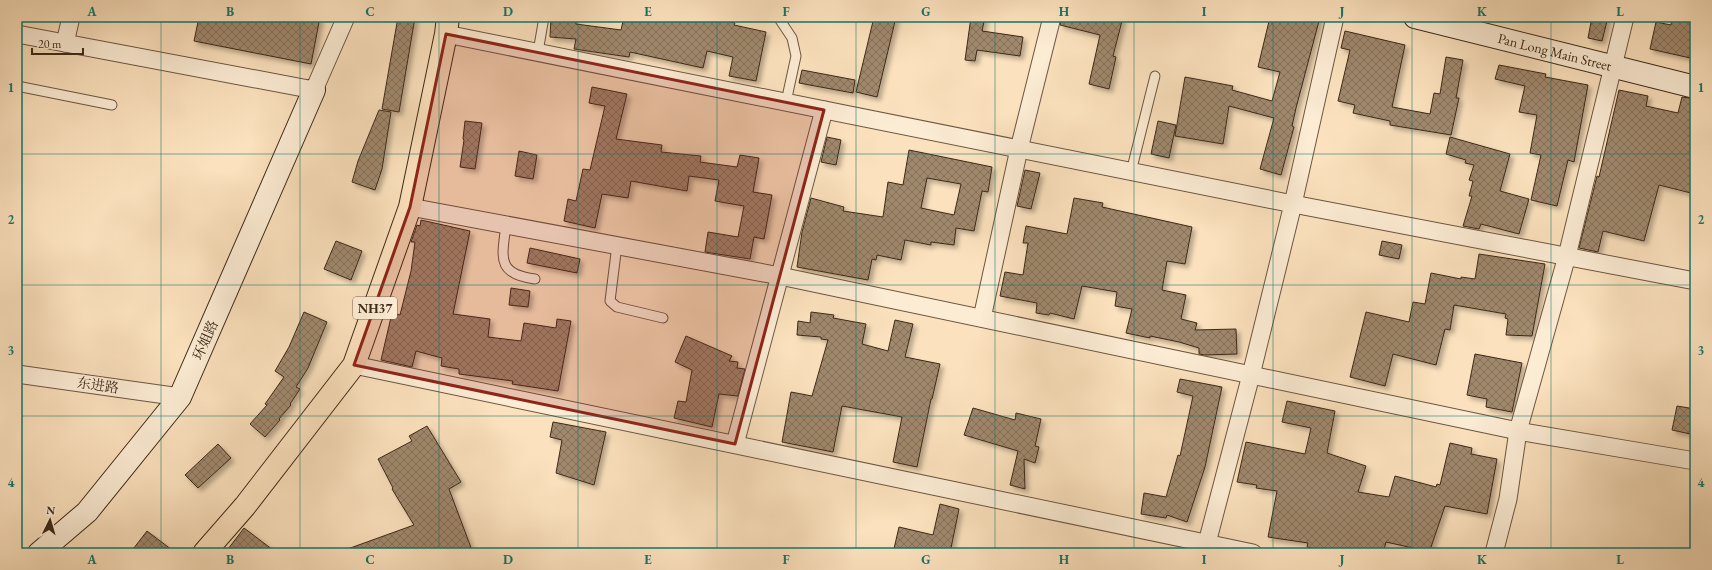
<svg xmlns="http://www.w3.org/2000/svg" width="1712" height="570" viewBox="0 0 1712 570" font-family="'EB Garamond','Noto Serif SC',serif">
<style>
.building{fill:url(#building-cross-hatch);stroke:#3d2817;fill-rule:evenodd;filter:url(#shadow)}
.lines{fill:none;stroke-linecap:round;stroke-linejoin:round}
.lane-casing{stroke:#6c5640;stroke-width:11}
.street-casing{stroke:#6c5640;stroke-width:19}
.secondary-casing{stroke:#3d2817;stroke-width:24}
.highway-casing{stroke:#3d2817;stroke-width:24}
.lane{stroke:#fcecd4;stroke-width:9}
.street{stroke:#fcecd4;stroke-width:17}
.secondary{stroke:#fcecd4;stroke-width:22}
.highway{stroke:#fbe1bd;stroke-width:22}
.marked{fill:#8f2418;fill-opacity:0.2;stroke:#8f2418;stroke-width:3;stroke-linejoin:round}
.grid{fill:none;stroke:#0f766e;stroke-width:1;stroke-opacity:0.55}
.labels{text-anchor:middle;stroke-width:3;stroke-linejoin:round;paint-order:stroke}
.shield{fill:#fcecd4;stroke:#766350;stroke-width:1}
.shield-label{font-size:13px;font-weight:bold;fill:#3d2817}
.street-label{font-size:14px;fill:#3d2817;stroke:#fcecd4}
.neatline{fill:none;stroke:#0f766e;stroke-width:1.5}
.grid-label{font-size:13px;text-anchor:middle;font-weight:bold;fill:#0f766e}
</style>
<defs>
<pattern id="building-cross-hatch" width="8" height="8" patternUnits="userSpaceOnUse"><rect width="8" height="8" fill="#a0886d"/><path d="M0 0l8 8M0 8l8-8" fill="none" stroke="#846f59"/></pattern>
<filter id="shadow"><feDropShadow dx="3.5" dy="3.5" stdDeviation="2" flood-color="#0004"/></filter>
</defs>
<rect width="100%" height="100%" fill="#fbe1bd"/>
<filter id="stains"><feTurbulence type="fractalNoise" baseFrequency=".005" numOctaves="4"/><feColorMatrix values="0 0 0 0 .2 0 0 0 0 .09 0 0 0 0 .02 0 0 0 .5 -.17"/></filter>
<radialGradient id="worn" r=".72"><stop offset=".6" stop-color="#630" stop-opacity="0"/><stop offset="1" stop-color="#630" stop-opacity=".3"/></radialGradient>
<g class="building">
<polygon points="199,17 320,17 311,64 194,41"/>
<polygon points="398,17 415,17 399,112 382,109"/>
<polygon points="624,17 710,17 735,23 734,25 766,32 756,81 729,76 733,57 707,51 703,68 630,52 629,57 574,49 576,39 550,37 551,18 576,20 576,24 621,30"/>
<polygon points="874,17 896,17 877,97 856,92"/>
<polygon points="971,17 985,17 982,31 1023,37 1020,56 977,50 975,61 965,60"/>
<polygon points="1062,17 1123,17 1113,56 1116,57 1109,89 1089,84 1100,35 1060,25"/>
<polygon points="1270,17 1320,17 1296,108 1292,126 1294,127 1281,175 1260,169 1274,118 1229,106 1223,144 1175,136 1185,77 1233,86 1232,90 1272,101 1280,72 1258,67"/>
<polygon points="1592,17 1608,17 1602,41 1588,38"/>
<polygon points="1672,17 1695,17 1695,59 1650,49 1656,22 1671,25"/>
<polygon points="1345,31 1405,45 1392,107 1430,114 1434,93 1440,94 1446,57 1463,60 1456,98 1459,98 1451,135 1390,125 1390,121 1353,113 1355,105 1338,101 1350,50 1341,48"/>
<polygon points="1499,65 1546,74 1545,77 1588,85 1574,162 1568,160 1557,206 1531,200 1541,155 1530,153 1537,115 1519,112 1525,86 1495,79"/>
<polygon points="802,70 855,80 853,93 799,83"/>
<polygon points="592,87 627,94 616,139 662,145 661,152 701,156 700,162 737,167 740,155 759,158 753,192 772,195 764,239 754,237 750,259 705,252 708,232 738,237 744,206 715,201 719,180 689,176 687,191 631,181 628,198 602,194 595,228 564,221 568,199 576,201 583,169 590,170 605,106 589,103"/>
<polygon points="1619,90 1648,96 1646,106 1678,113 1682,97 1695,99 1695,158 1692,171 1695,172 1695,194 1659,185 1644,241 1603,231 1598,252 1579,248 1597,176 1599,177"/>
<polygon points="379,110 391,112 382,169 375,190 352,182 358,161"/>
<polygon points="465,121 482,123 475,169 460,167 464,140 463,139"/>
<polygon points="1158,121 1176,125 1169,158 1151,154"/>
<polygon points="827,137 841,140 836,165 821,162"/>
<polygon points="1450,137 1510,154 1500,191 1529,199 1519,234 1481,224 1479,229 1463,226 1472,196 1469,196 1473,181 1469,180 1474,165 1465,163 1466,160 1446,154"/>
<path d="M909,150l83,17 -4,25 -6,-1 -8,40 -18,-3 -2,17 -23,-3v3l-26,-5 -4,20 -24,-5 -1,5 -4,-1 -4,21 -71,-13 5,-35 9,-34 33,9 -1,4 40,6 5,-35 15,3zM927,178l34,6 -7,31 -33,-7z"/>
<polygon points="519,151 537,155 533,179 515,176"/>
<polygon points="1025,170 1040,173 1031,209 1017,206"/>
<polygon points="1074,198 1103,203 1102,207 1192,227 1185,264 1167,261 1162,290 1186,295 1181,319 1197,323 1195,330 1236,329 1237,354 1205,355 1199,354 1199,348 1179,342 1150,336 1150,338 1126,333 1132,309 1115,306 1117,292 1082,286 1074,319 1050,313 1049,315 1036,313 1037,303 1000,296 1005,272 1023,275 1028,243 1023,243 1026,226 1067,234"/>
<polygon points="421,220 470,231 453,314 490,319 488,337 521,341 524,323 556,328 557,319 571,321 558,391 512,384 513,381 459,374 459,369 441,366 442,358 416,351 412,367 381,360 392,313 400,315 411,271 415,242 411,242 417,225 420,226"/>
<polygon points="336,241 362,251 351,280 324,269"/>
<polygon points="1382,241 1402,245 1399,259 1379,255"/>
<polygon points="530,248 580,259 577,273 527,263"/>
<polygon points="1479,254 1545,264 1532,336 1506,335 1508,319 1505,318 1506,314 1454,305 1450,330 1445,329 1436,365 1393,354 1385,386 1350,377 1366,312 1409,322 1413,302 1425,304 1431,273 1461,279 1461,277 1475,279"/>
<polygon points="511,288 530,291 528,307 509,305"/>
<polygon points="304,312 327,322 308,368 296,387 300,389 290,404 291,405 279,419 280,420 265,437 250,424 267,405 265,404 284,377 275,371 289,347"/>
<polygon points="811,312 834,315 833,318 866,324 862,344 888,351 895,320 913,324 905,357 940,364 932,399 931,399 917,467 893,462 902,417 842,406 833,452 782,442 791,392 812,396 828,340 821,339 821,337 797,335 798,321 810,323"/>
<polygon points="686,336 732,356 729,361 738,362 737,368 745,369 738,396 719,394 712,427 674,418 678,401 686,402 692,370 675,362"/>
<polygon points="1475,354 1522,363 1512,412 1486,407 1487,399 1467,395"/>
<polygon points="1180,379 1222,387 1205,467 1187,522 1167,515 1166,518 1141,514 1144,493 1166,497 1178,455 1180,456 1193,396 1177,392"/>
<polygon points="1287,401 1335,411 1327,453 1366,466 1358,492 1389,497 1395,476 1436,487 1437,484 1440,485 1450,443 1472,448 1471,454 1497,459 1487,514 1445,506 1429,553 1411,553 1413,548 1386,542 1383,553 1333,553 1307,547 1308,543 1268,537 1277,491 1256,488 1257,485 1237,482 1246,442 1305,454 1311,428 1282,422"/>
<polygon points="1677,406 1695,409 1695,435 1672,430"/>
<polygon points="973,408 1015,420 1016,413 1041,419 1035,446 1039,447 1035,463 1024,459 1025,489 1010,485 1018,451 964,435"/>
<polygon points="553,422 606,432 594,485 556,473 562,440 550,437"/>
<polygon points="427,426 461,482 449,489 473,553 342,553 342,551 414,525 392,489 393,488 378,459 412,441 409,436"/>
<polygon points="218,444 231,458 198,488 185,475"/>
<polygon points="940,504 959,509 950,553 893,553 899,527 933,535"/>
<polygon points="244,528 277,553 225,553"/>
<polygon points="147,531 176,553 130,553"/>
</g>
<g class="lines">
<g class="lane-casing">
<g id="lane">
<polyline points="778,17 792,38 796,56 786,102"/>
<polyline points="538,52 544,17"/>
<polyline points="17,86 112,105"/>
<polyline points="1131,172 1155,76"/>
<path d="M506,225c-4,32 -10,49 29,54"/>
<polyline points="617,245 610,301 617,307 663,318"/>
</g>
</g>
<g class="street-casing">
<g id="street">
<polyline points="17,34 314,90 346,17"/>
<polyline points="446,34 1293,204 1695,281"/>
<polyline points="65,43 71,17"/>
<polyline points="410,207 780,276 1518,431 1695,461"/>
<polyline points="982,318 1019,149 1052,17"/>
<polyline points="354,365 1253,553"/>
<polyline points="17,374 180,397"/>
<polyline points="735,444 824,110"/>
<polyline points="1207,543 1251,375 1293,204 1335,17"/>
<polyline points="1494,553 1508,499 1518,431 1567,256 1625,17"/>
</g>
</g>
<g class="secondary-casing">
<g id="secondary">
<path id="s1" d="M1415,17l280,70"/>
<polyline points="39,553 87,512 180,397 314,90"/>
</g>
</g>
<g class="highway-casing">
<polyline id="highway" points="204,553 245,506 354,365 410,207 446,34 448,17"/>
</g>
<use href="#lane" class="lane"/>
<use href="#street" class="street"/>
<use href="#secondary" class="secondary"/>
<use href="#highway" class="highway"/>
</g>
<path class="marked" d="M446,34l378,76 -89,334 -381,-79 56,-158z"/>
<path class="grid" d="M161,17v536M300,17v536M439,17v536M578,17v536M717,17v536M856,17v536M995,17v536M1134,17v536M1273,17v536M1412,17v536M1551,17v536M17,154h1678M17,285h1678M17,416h1678"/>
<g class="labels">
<rect class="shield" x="353" y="297" width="44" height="22" rx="3"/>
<g class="shield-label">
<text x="375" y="313">NH37</text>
</g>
<g class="street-label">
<text dy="5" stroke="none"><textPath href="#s1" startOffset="144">Pan Long Main Street</textPath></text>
<text transform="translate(205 340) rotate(-66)" y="5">环姐路</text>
<text transform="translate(98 385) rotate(8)" y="5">东进路</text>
</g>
</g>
<rect width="1712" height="570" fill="none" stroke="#fbe1bd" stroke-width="44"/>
<g transform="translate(50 520) rotate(5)" stroke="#fcecd4" stroke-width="3" paint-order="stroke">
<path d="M0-3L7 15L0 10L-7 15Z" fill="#3d2817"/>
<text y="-6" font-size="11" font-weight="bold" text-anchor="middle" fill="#3d2817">N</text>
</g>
<path d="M32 48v6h51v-6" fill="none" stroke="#3d2817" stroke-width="2"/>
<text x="38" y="48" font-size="12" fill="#3d2817" stroke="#fcecd4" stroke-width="3" paint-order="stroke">20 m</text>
<rect x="22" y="22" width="1668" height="526" class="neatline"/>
<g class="grid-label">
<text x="92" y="16">A</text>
<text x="230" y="16">B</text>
<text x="370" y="16">C</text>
<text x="508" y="16">D</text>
<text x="648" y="16">E</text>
<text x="786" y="16">F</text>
<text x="926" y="16">G</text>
<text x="1064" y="16">H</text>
<text x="1204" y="16">I</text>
<text x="1342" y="16">J</text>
<text x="1482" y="16">K</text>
<text x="1620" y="16">L</text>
<text x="11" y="92">1</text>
<text x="1701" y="92">1</text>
<text x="11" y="224">2</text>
<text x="1701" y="224">2</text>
<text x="11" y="355">3</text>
<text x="1701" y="355">3</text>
<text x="11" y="487">4</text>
<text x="1701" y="487">4</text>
<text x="92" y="564">A</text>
<text x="230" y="564">B</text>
<text x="370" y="564">C</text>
<text x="508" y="564">D</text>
<text x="648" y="564">E</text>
<text x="786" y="564">F</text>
<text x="926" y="564">G</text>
<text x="1064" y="564">H</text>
<text x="1204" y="564">I</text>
<text x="1342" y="564">J</text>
<text x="1482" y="564">K</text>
<text x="1620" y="564">L</text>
</g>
<rect width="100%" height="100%" filter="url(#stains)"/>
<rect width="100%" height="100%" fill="url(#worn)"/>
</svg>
